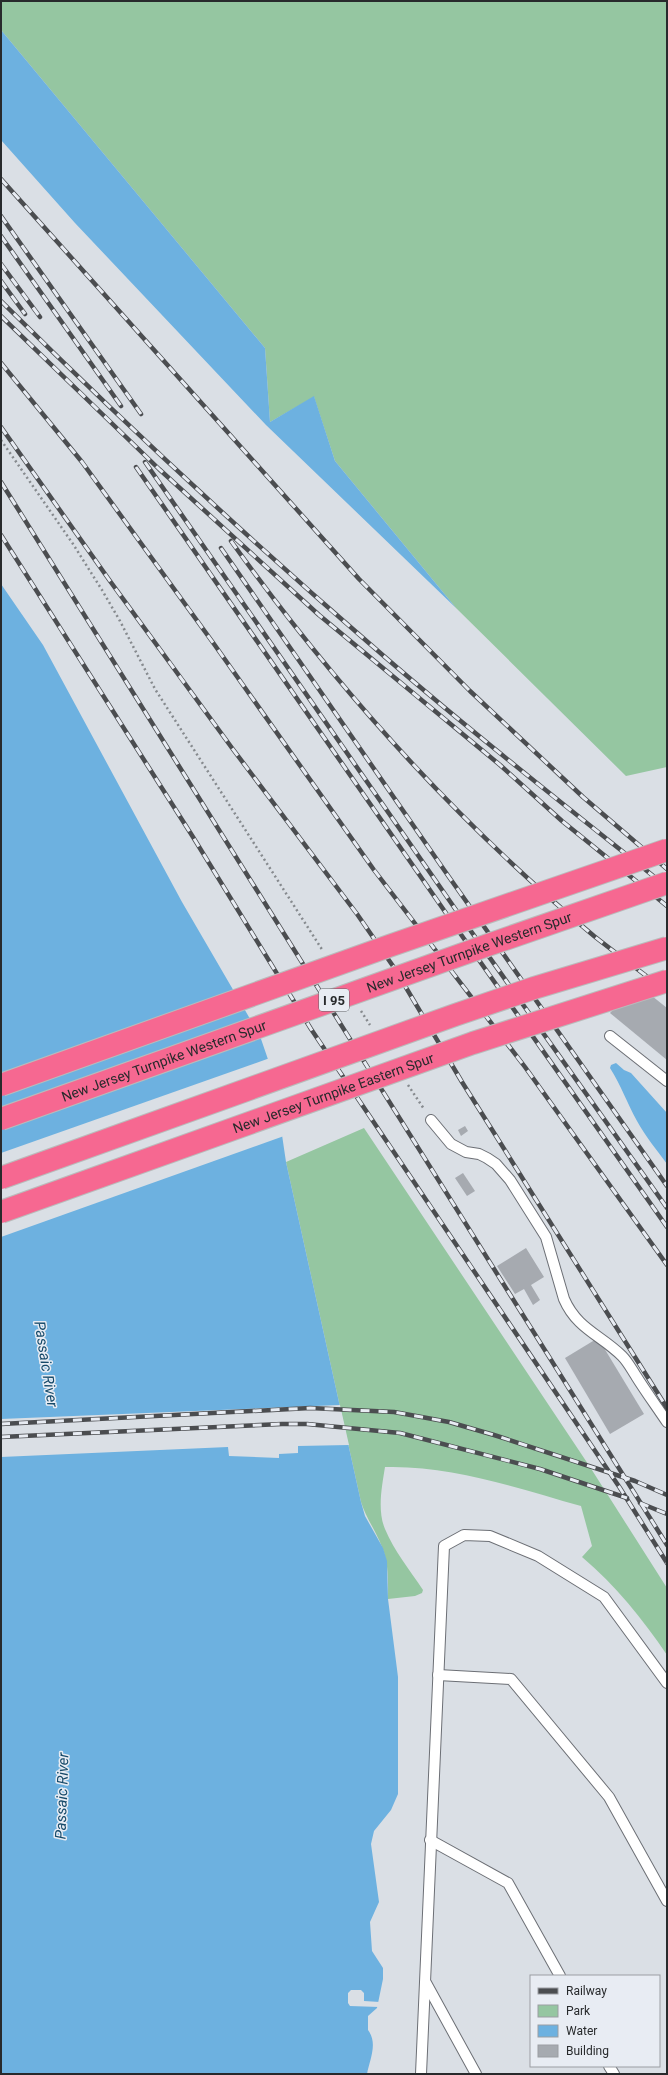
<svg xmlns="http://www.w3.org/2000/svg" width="668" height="2075" viewBox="0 0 668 2075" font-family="Roboto,sans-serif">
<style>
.green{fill:#95c6a1}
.water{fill:#6db1e0}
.pier{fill:#dadfe5}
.building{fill:#a6aab0}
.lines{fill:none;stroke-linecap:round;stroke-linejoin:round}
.lane-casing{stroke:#6c6f75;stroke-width:12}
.path{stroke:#868a8e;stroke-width:2.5;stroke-dasharray:2 3;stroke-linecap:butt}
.lane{stroke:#fff;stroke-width:10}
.rail-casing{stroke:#4b4d50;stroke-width:4.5}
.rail{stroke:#e8ecf3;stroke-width:3;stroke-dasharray:9;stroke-linecap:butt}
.highway-bridge-casing{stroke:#babbbb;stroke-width:24;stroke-linecap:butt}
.highway-bridge{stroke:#f66891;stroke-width:22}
.labels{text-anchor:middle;stroke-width:3;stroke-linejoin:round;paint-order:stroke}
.shield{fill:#e8ecf3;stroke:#626468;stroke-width:1}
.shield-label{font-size:13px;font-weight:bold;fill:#282a2c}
.street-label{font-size:14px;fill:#282a2c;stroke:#e8ecf3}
.water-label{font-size:15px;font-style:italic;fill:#154969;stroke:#e8ecf3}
</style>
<rect width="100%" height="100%" fill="#dadfe5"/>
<g class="green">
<polygon points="1,1 667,1 667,767 626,776 456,608 335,461 314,397 270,422 265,348 1,30"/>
<path d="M364,1128l226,339 77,121v67c-25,-37 -51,-69 -85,-98l10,-11 -11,-40c-64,-18 -130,-41 -196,-39 -3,19 -8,43 0,62 9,22 25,41 38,61l-1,3 -7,3 -27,3c0,-18 1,-35 -6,-52 -6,-16 -16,-29 -21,-45l-75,-340z"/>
</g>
<g class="water">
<polygon points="1,30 265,348 270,422 314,396 335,461 456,608 266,425 75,223 1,140"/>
<path d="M1,584l42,61 139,257 78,134 13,38 13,88 75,340 4,14 18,32 4,13 1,38 10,78v117l-7,16 -17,21 -3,13 8,58 -9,20 2,29 11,17v11l-6,29 -9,8v14c10,13 2,29 -1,44h-366z"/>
<path d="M616,1063l8,7 7,3 36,40v51c-10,-14 -22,-28 -30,-43 -10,-18 -16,-36 -27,-53l1,-3z"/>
</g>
<g class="pier">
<polygon points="270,1058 275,1074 284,1136 1,1237 1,1153"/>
<polygon points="340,1405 349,1445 298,1446 298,1453 279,1454 279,1458 229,1456 228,1447 1,1457 1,1419"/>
<polygon points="351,1990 361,1990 364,1993 364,2001 380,2002 379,2007 350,2006 348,2003 348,1993"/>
</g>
<g class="building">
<polygon points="637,984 667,1008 667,1060 610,1013"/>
<polygon points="465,1126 468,1131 461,1136 458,1130"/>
<polygon points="463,1173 475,1191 467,1196 455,1178"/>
<polygon points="526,1248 544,1277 531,1285 540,1300 533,1305 524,1289 515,1294 497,1266"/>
<polygon points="598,1338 644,1414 610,1434 565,1358"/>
</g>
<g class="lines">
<g class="lane-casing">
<g id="lane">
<polyline points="610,1036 667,1081"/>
<path d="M431,1120l20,24 15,8 13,2 8,4 9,6 14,16 36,57 18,62c13,30 37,36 58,57 6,6 10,14 14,20 10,16 21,31 31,46"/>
<polyline points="438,1675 511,1679 609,1797 667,1901"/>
<polyline points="430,1840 508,1883 560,1976"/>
<polyline points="426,1983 476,2074"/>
<polyline points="609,2066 614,2074"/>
<polyline points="421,2074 444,1546 464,1535 490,1536 538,1556 604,1597 667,1683"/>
</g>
</g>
<g class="path">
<polyline points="1,440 73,544 102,590 120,621 155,689 323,951"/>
<polyline points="361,1011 370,1025"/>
<polyline points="408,1085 424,1109"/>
</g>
<use href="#lane" class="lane"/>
<g class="rail-casing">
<g id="rail">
<polyline points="1,179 359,579 470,691 583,797 667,869"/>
<polyline points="1,216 141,414"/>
<polyline points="1,236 121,406"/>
<polyline points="1,264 40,317"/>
<polyline points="1,281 25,314"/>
<path d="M1,301c119,118 242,233 369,343 96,84 197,163 297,243"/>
<polyline points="1,316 159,469 319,615 500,765 562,821 667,906"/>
<polyline points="1,363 82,462 214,644 374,870 525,1067 667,1265"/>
<polyline points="1,427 110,581 232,748 357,914 395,969 462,1082 667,1408"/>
<polyline points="145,462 456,910 667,1208"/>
<polyline points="136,467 448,916 667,1227"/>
<polyline points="1,482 667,1545"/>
<polyline points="1,535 193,837 311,1029 620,1488 667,1563"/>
<path d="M231,541c104,145 226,281 363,395 24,19 49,37 73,56"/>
<polyline points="221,548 449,877 667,1186"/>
<polyline points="1,1424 310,1408 394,1412 449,1422 494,1435 635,1481 667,1495"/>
<polyline points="1,1437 282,1424 307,1424 400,1433 540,1469 627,1498"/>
<polyline points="640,1503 667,1514"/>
</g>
</g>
<use href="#rail" class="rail"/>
<g class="highway-bridge-casing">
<g id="highway-bridge">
<polyline points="1,1085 389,946 667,850"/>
<path id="s1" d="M1,1119l487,-174 179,-62"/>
<polyline points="1,1178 455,1015 534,988 667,948"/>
<path id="s2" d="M1,1212l472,-169 194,-62"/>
</g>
</g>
<use href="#highway-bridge" class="highway-bridge"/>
</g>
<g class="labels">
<rect class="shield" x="319" y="989" width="30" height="22" rx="3"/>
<g class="shield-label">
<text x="334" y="1005">I 95</text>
</g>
<g class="street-label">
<text dy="5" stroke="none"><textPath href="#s1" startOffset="497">New Jersey Turnpike Western Spur</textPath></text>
<text dy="5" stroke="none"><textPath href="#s1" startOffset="173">New Jersey Turnpike Western Spur</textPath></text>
<text dy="5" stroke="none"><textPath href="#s2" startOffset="353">New Jersey Turnpike Eastern Spur</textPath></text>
</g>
<g class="water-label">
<text transform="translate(46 1364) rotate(81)" y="5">Passaic River</text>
<text transform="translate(62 1796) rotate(-88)" y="5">Passaic River</text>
</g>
</g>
<rect width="668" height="2075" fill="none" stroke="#282a2c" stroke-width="4"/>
<rect x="530" y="1975" width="130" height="92" fill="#e8ecf3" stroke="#9b9ea3"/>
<rect x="538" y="1988" width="20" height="6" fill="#4b4d50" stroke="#9b9ea3"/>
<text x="566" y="1995" font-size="12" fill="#282a2c">Railway</text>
<rect x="538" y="2005" width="20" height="12" fill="#95c6a1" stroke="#9b9ea3"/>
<text x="566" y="2015" font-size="12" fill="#282a2c">Park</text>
<rect x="538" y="2025" width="20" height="12" fill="#6db1e0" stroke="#9b9ea3"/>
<text x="566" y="2035" font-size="12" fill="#282a2c">Water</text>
<rect x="538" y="2045" width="20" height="12" fill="#a6aab0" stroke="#9b9ea3"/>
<text x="566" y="2055" font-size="12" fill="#282a2c">Building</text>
</svg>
